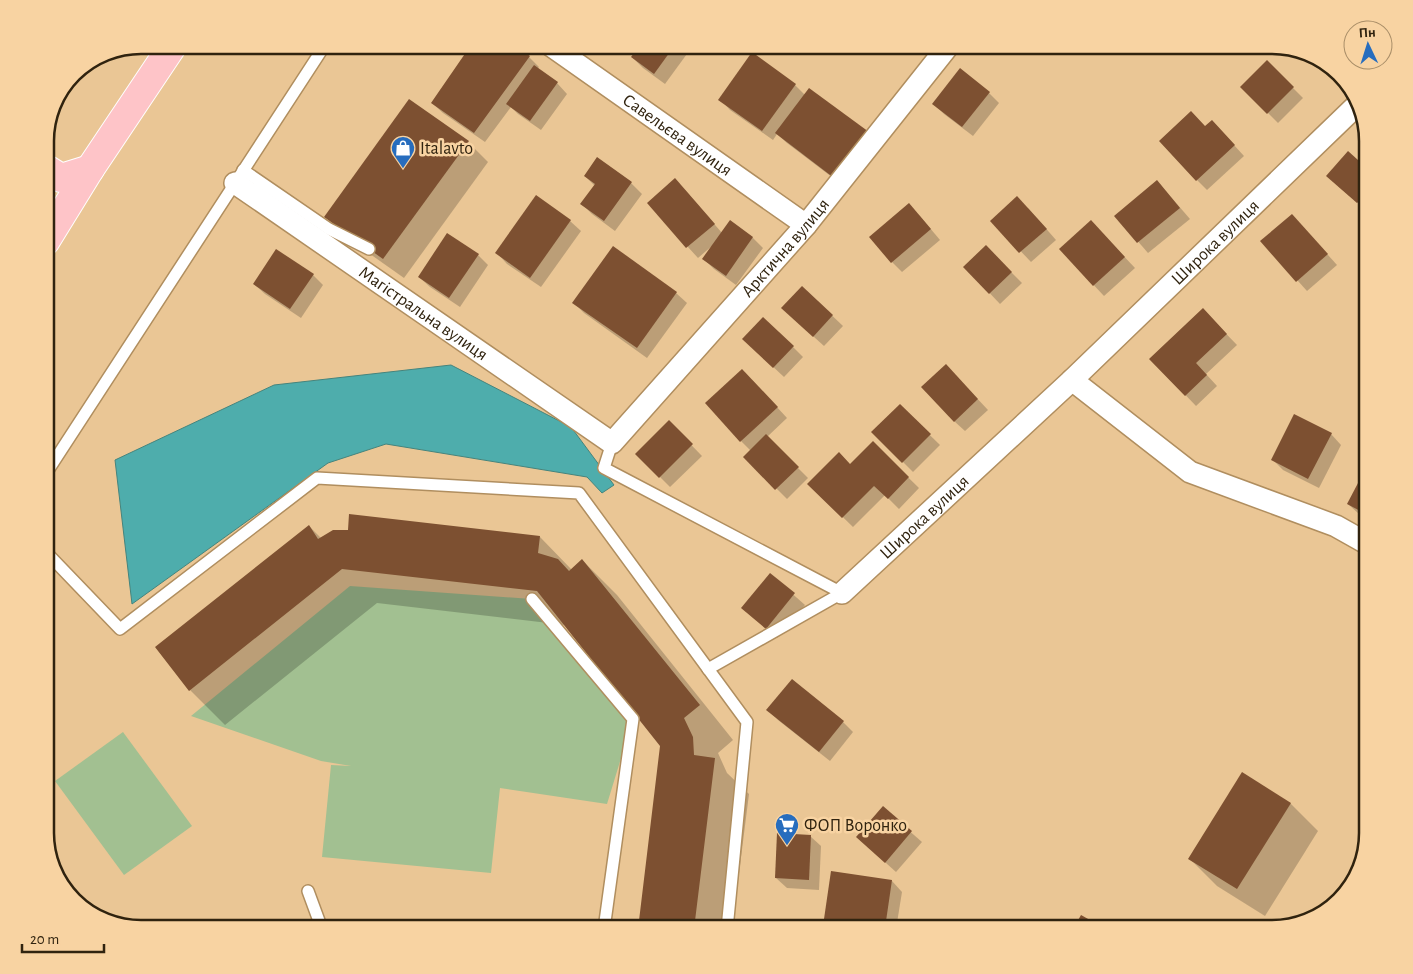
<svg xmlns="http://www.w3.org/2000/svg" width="1413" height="974" viewBox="0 0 1413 974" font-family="'Alegreya Sans',sans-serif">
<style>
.green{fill:#a2c091}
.water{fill:#4eadac;stroke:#45847d}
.shadow{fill:#0003}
.building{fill:#7d5031}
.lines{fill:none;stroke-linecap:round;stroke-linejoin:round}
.service-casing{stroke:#b08e5f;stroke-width:14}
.minor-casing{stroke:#b08e5f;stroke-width:24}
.primary-casing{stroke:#fff;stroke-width:30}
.service{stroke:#fff;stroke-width:11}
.minor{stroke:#fff;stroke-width:21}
.primary{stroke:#fec4c8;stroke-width:28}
.labels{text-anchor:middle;stroke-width:5;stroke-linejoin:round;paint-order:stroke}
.street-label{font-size:18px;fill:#30230f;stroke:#f8d3a2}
.poi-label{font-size:18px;fill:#30230f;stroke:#f8d3a2;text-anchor:start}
.rim{fill:none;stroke:#30230f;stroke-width:2.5}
</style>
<rect width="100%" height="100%" fill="#eac695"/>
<g class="green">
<polygon points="350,586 532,599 633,719 607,804 500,788 491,873 322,857 331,765 351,766 321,761 191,716"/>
<polygon points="123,732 192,826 124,875 55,781"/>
</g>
<polygon class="water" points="451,365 571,427 614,485 602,493 587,477 386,444 328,463 132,604 115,460 274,385"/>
<g class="shadow">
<polygon points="488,45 512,45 529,57 539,67 537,69 557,83 567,94 541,130 518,114 511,107 485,142 443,113 432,103 482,54"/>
<polygon points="641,45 689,45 692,47 665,84 643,68 632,57"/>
<polygon points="944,45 963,45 957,54"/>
<polygon points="1267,62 1303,98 1278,123 1242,87"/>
<polygon points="795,85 805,95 845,187 787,143 777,134 773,140 730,110 720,99"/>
<polygon points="989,93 999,103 973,136 944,114 934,104"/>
<polygon points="1205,128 1222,132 1244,156 1207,190 1197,180"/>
<polygon points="468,142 488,162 404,278 346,237 326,217"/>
<polygon points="597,159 631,183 642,194 615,231 592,214 582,204 595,186 585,176"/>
<polygon points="1368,170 1368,212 1338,186"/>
<polygon points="1157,181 1190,219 1148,253 1116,216"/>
<polygon points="685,190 722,233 730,222 753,238 763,248 736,285 714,269 704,259 713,245 698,258 648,203"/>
<polygon points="1028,208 1056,240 1031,262 992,221"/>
<polygon points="919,215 940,240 902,272 892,262"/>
<polygon points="570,221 581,231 541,287 507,264 497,253"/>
<polygon points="1302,226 1337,265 1307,291 1262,241"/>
<polygon points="1101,232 1135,268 1104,296 1060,249"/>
<polygon points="986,247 1022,283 1000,304 965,267"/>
<polygon points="478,255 488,265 460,307 430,287 419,277"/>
<polygon points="313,275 323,285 301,318 265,294 254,284"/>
<polygon points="802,287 843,326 824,346 793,318"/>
<polygon points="676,293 687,303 647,358 584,313 574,303"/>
<polygon points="1203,310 1237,345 1206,374 1217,386 1196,406 1151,359"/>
<polygon points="793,347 803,357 784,377 754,349"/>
<polygon points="956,376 988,410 965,431 954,421"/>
<polygon points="753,381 787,418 767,437 808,478 787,499 745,457 751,451 741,441"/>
<polygon points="900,406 940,445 913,472 873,432"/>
<polygon points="669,422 702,456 670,487 637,454"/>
<polygon points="1331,434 1341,445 1319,488 1283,470 1273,460"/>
<polygon points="873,443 919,488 899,509 885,495 853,527 809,484 850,465"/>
<polygon points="1368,467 1368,519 1359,514 1348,504"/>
<polygon points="309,526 321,538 540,537 572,570 582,560 617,595 733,740 718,753 727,773 749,794 732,929 639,929 662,745 565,625 377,603 225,725 190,690 156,648"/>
<polygon points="770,574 805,605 777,638 742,608"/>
<polygon points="768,710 843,722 853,732 830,761 778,720"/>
<polygon points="1242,774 1291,804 1318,831 1265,916 1217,886 1189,858"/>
<polygon points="883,808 922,842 896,872 857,837"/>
<polygon points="810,836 821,846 819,890 787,888 776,878"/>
<polygon points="892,881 902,892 896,929 835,929 825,919"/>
</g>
<g class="building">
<polygon points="471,45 481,52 487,45 514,45 530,56 474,133 431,103"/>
<polygon points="640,45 675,45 654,74 631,57"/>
<polygon points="752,52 796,84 762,131 718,100"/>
<polygon points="1267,60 1294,87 1267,114 1240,87"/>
<polygon points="534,65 558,82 530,121 506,104"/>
<polygon points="960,68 990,92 962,127 932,104"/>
<polygon points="809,88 869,132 834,178 775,133"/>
<polygon points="409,99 469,141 383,259 324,217"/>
<polygon points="1191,111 1205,126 1212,120 1235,145 1196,181 1159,141"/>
<polygon points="1348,151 1368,169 1368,190 1357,203 1326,176"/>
<polygon points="597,157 632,182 604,221 580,204 595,184 584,176"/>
<polygon points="675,178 715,224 686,248 647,203"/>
<polygon points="1157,180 1180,208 1137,243 1114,216"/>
<polygon points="536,195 571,220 530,278 495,253"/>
<polygon points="1017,196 1047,229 1019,253 990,221"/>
<polygon points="909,203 931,229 891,263 869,237"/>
<polygon points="1292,214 1328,254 1296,282 1260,241"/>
<polygon points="730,220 753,237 726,276 702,259"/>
<polygon points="1091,220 1125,257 1093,286 1059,249"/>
<polygon points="447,233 479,254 449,298 418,277"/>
<polygon points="986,245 1012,272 989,294 963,267"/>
<polygon points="613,246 677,292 637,348 572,303"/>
<polygon points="276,249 314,274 290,309 253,284"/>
<polygon points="802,286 833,315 813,337 781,308"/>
<polygon points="1203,308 1227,334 1196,363 1207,375 1185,396 1149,359"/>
<polygon points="763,317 794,346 773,368 742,339"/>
<polygon points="946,364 978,399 954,422 921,387"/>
<polygon points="742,369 778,407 740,442 705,403"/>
<polygon points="900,404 931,434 902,463 871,432"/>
<polygon points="1294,414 1332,433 1308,479 1271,460"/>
<polygon points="669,420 693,444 659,478 635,454"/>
<polygon points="766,434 799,467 775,490 743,457"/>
<polygon points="873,441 909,477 888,499 874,486 842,518 807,484 839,452 850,464"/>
<polygon points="1368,464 1368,515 1347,504"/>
<polygon points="349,514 540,536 538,553 558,559 569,571 582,559 700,705 684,718 693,737 694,755 715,758 694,929 638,929 660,746 537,591 342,569 189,691 155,647 309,525 318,539 333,530 348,530"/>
<polygon points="770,573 795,593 766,629 741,608"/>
<polygon points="792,679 844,721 819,752 766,710"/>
<polygon points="1242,772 1291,803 1237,889 1188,859"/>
<polygon points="883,806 912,831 885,863 856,837"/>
<polygon points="777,833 811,835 809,880 775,878"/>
<polygon points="831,871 892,880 885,928 824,919"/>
<polygon points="1081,915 1106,929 1073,929"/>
</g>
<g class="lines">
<g class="service-casing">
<g id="service">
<polyline points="243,170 329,229 369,249"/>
<polyline points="612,443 604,468 842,593"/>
<polyline points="45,475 325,45"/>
<polyline points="45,551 120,629 317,478 579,493 747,722 727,929"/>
<polyline points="532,599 633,719 604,929"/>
<polyline points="708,669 842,593"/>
<polyline points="308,891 322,929"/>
</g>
</g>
<g class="minor-casing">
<g id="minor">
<path id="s1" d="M550,45l256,180"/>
<path id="s2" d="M235,183l377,260 194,-218 143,-180"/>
<polyline points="1072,380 1190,472 1336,526 1368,544"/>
<path id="s3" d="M842,593l230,-213 286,-276"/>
</g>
</g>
<g class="primary-casing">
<g id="primary">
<polyline points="45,168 61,178 90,169"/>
<polyline points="45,242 90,169 173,45"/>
</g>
</g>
<use href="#service" class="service"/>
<use href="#minor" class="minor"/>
<use href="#primary" class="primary"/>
</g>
<defs>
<g id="shop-pin" transform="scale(1.25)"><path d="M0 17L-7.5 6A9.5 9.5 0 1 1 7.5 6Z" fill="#276dbe" stroke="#f8d3a2"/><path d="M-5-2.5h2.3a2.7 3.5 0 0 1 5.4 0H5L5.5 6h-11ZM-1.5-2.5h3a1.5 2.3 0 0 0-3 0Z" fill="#fff"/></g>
<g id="supermarket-pin" transform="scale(1.25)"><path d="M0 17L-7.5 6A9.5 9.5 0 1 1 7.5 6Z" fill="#276dbe" stroke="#f8d3a2"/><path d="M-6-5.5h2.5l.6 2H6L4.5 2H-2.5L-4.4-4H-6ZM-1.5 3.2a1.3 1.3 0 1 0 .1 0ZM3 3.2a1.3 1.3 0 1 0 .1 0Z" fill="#fff"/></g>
</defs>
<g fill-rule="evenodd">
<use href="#shop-pin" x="403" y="148"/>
<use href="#supermarket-pin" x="787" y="825"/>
</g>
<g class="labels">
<g class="street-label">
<text dy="6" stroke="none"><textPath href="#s1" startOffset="156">Савельєва вулиця</textPath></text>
<text dy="6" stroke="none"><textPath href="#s3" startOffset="512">Широка вулиця</textPath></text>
<text dy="6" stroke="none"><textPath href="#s2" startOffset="719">Арктична вулиця</textPath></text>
<text dy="6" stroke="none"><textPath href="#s2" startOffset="229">Магістральна вулиця</textPath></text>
<text dy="6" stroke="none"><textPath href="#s3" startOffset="112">Широка вулиця</textPath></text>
</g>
<g class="poi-label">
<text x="420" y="154">Italavto</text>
<text x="804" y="831">ФОП Воронко</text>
</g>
</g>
<path d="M0 0H1413V974H0ZM141 54H1272A87 87 0 0 1 1359 141V833A87 87 0 0 1 1272 920H141A87 87 0 0 1 54 833V141A87 87 0 0 1 141 54Z" fill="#f8d3a2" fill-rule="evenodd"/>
<path class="rim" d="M141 54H1272A87 87 0 0 1 1359 141V833A87 87 0 0 1 1272 920H141A87 87 0 0 1 54 833V141A87 87 0 0 1 141 54Z"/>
<g transform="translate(1368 45) rotate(356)"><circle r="24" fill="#f8d3a2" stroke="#a88d67"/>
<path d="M0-4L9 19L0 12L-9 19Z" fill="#276dbe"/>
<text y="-8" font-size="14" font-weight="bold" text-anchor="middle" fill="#30230f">Пн</text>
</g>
<path d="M22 944v8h82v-8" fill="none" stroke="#30230f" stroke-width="2.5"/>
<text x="30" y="944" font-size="15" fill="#30230f" stroke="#f8d3a2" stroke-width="4" paint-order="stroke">20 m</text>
</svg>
